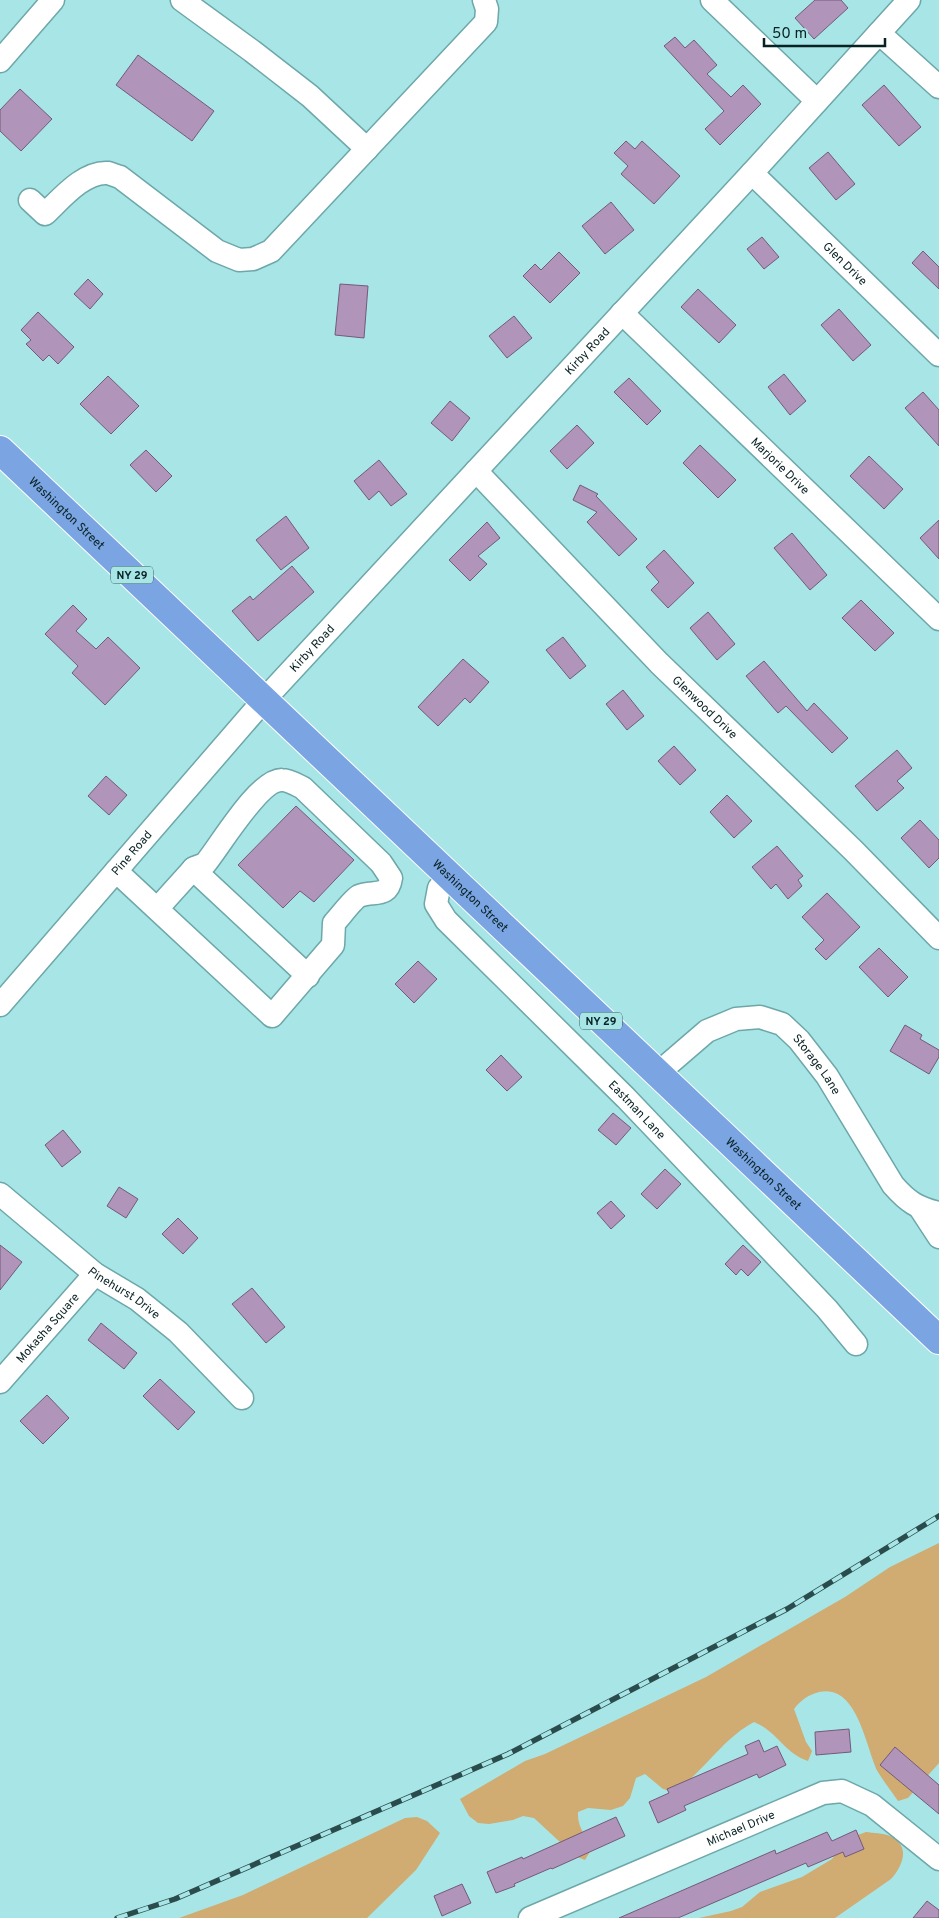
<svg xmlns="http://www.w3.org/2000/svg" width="939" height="1918" viewBox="0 0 939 1918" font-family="Overpass,sans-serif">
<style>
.green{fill:#d0ab72}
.building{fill:#b094b9;stroke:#735a7b}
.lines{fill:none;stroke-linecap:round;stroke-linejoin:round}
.minor-casing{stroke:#6da7a9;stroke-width:25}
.highway-casing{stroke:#fff;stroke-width:30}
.minor{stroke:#fff;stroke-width:22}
.highway{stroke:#7aa4e2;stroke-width:28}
.rail-casing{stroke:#2b4c4d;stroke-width:5.5}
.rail{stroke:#a8e5e6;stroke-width:4;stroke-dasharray:11;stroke-linecap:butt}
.labels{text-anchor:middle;stroke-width:5;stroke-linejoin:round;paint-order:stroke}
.shield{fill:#a8e5e6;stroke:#385c5d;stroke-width:1}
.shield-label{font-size:11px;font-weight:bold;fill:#082122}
.street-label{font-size:12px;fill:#082122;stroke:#a8e5e6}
</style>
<rect width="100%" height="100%" fill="#a8e5e6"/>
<g class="green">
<path d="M939,1543v220l-31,35 -10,3c-6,-9 -14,-19 -20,-29 -12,-23 -20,-89 -59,-80 -11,3 -18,8 -25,17l12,33 6,9 -4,10c-24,-8 -31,-30 -54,-39 -32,17 -50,50 -80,70l-11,-3 -18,-15 -9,4 -6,20 -7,8 -12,4 -23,-2 -10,4c-1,17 9,23 13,38l-6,10 -10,-4 -41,-38 -11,-2 -10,4 -24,4 -11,-1 -9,-7 -9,-17 65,-38 20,-7 161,-77 139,-80 45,-30z"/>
<polygon points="417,1817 427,1821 440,1833 416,1870 367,1918 179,1918 243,1895 405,1818"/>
<path d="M866,1832c7,1 17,1 24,4 21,9 13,30 1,43l-56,39h-136l32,-7 11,-4 18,-15 42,-15 30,-18 13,-17 10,-6z"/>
</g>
<g class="building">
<polygon points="815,0 841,0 848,8 814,39 795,18"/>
<polygon points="675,37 685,48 694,40 717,65 707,74 731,97 743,85 761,104 720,145 705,129 724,111 664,46"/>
<polygon points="138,55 214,111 192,141 116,85"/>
<polygon points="884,85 921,127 899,146 862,105"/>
<polygon points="20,89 52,119 21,151 0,131 0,110"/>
<polygon points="626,141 635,149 642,141 680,176 654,204 621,174 628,166 614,153"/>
<polygon points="828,152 855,184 836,200 809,168"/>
<polygon points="611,202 634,230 605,254 582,226"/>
<polygon points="762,237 779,257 764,269 747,249"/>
<polygon points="923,251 939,267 939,289 912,263"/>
<polygon points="559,252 580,273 550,303 523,276 535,264 541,270"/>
<polygon points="88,279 103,294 90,309 74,294"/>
<polygon points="340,284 368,286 364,338 335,335"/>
<polygon points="698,289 736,325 719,343 681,307"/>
<polygon points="839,309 871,345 853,361 821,325"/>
<polygon points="38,312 74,347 58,364 49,355 43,361 26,344 31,340 21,330"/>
<polygon points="514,316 532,338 507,358 489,336"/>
<polygon points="784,374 806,401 790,415 768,387"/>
<polygon points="108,376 139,406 111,434 80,404"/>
<polygon points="629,378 661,411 647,425 614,392"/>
<polygon points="923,392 939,410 939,446 905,408"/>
<polygon points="450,401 470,418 452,441 431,423"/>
<polygon points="577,425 594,443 567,469 550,451"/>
<polygon points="700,445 736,480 718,498 683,463"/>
<polygon points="146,450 172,476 156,492 130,465"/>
<polygon points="869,456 903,489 884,509 850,476"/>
<polygon points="379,460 407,494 391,506 379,491 369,500 354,481"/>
<polygon points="580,485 598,494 596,496 637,539 619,556 587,522 597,512 573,500"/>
<polygon points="286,516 309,548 281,570 256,540"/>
<polygon points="939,520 939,559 920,538"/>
<polygon points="487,522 500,538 478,556 487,564 470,581 449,560"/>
<polygon points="792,533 827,575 810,590 774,548"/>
<polygon points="664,550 694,583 668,608 651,590 659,582 646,567"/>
<polygon points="292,566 314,592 258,641 232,611 250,596 253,600"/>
<polygon points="861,600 894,633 875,651 842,618"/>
<polygon points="73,605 87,619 76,631 96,649 108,637 140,668 105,705 72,673 78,666 45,634"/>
<polygon points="708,612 735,644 717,660 690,628"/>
<polygon points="563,637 586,666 570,679 546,650"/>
<polygon points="463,659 489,682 470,703 465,698 438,726 418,707"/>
<polygon points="764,661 807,711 814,703 848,738 832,753 786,706 778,713 746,676"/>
<polygon points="623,690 644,716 627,730 606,704"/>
<polygon points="674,746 696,770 680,785 658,761"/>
<polygon points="897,750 912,768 897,781 904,788 877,811 855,786"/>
<polygon points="106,776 127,795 109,815 88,796"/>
<polygon points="727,795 752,821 734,838 710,812"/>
<polygon points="296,806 354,860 314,902 300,891 283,908 238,865"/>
<polygon points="920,820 939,840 939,858 929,868 901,838"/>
<polygon points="777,846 803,876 798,880 802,886 788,899 776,884 771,889 752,867"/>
<polygon points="827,893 860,927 826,960 815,949 824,940 802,917"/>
<polygon points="879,948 908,977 888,997 859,967"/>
<polygon points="418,961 437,979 414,1003 395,984"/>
<polygon points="905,1025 922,1035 920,1039 939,1050 939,1057 929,1074 890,1051"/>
<polygon points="501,1055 522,1077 507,1091 486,1070"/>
<polygon points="613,1113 631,1128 616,1145 598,1130"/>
<polygon points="63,1130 81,1152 62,1167 45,1145"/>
<polygon points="665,1169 681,1184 657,1209 641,1194"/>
<polygon points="119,1187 138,1199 126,1218 107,1206"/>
<polygon points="611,1201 625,1216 611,1229 597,1213"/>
<polygon points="178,1218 198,1238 183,1254 162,1234"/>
<polygon points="0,1245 22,1262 0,1290"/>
<polygon points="743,1245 761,1262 748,1276 741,1269 736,1275 725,1264"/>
<polygon points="252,1288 285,1327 266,1343 232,1304"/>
<polygon points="101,1323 137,1353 124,1369 88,1340"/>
<polygon points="160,1379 195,1412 178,1430 143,1396"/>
<polygon points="47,1395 69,1418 43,1444 20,1421"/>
<polygon points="849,1729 851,1752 816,1755 815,1732"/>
<polygon points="759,1740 764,1752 777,1746 786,1765 759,1778 757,1774 684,1806 686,1810 658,1823 649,1802 669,1793 667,1789 748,1754 745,1746"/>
<polygon points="895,1747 939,1785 939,1814 880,1765"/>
<polygon points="616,1817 625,1836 552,1869 551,1868 514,1884 515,1886 496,1893 487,1872 522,1857 523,1859"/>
<polygon points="856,1830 864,1849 845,1857 843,1852 808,1867 806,1863 678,1918 619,1918 775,1850 776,1854 827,1832 832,1841"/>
<polygon points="462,1884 471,1903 442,1916 434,1896"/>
<polygon points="927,1901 939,1910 939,1918 913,1918"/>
</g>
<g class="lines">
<g class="minor-casing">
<g id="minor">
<polyline points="182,0 252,51 310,96 367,149"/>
<polyline points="712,0 817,101"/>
<polyline points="879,33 939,87"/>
<polyline points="0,61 53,0"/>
<path id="s1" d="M752,173l187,182"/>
<path d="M30,200l15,14c16,-15 39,-43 63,-41 4,1 8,3 12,4l97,74 22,9 14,-1 18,-8 215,-229 1,-13 -3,-9"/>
<path id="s2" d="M622,313l317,306"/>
<path id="s3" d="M476,471l183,192 194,187 86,88"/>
<polyline points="193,869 308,976"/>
<path d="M116,871l156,145 61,-71 1,-22c6,-6 18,-23 25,-27 14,-6 29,3 32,-18l-10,-15 -78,-75c-6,-3 -14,-8 -21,-8 -23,-1 -62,66 -77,84l-11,4 -37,41"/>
<path id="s4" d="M450,877l-11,11 -3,16 10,16 180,178 201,211 29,35"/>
<path id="s5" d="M0,1005l264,-305 488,-527 157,-173"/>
<path id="s6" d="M657,1074l50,-43 29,-12 24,-2 22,7 17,16 28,36 66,109c15,17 24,23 46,28"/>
<path id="s7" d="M0,1194l95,80 42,25 41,33 64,66"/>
<polyline points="920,1208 939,1237"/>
<path id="s8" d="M0,1382l95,-108"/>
<path id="s9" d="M530,1918l293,-125 19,-2 30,14 67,54"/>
</g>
</g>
<g class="highway-casing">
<g id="highway">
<path id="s10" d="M0,450l939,890"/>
</g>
</g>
<use href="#minor" class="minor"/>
<use href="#highway" class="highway"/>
<g class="rail-casing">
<polyline id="rail" points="117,1918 175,1899 508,1754 787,1609 939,1516"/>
</g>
<use href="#rail" class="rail"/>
</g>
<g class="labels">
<g class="shield">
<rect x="111" y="566.5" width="42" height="17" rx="4"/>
<rect x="580" y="1012.5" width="42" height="17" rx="4"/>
</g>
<g class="shield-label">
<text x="132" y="579">NY 29</text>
<text x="601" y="1025">NY 29</text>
</g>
<g class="street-label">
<text dy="4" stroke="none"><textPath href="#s1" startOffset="130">Glen Drive</textPath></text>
<text dy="4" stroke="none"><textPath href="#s5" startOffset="879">Kirby Road</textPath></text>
<text dy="4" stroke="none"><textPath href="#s2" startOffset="220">Marjorie Drive</textPath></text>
<text dy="4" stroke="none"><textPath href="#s10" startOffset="92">Washington Street</textPath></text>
<text dy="4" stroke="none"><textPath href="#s5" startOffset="474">Kirby Road</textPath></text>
<text dy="4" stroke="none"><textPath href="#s3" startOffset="329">Glenwood Drive</textPath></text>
<text dy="4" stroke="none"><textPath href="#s5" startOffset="201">Pine Road</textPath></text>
<text dy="4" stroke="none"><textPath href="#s10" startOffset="648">Washington Street</textPath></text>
<text dy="4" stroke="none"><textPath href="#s6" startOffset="198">Storage Lane</textPath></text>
<text dy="4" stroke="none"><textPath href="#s4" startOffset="320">Eastman Lane</textPath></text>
<text dy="4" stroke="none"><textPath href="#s10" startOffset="1052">Washington Street</textPath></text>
<text dy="4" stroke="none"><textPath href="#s7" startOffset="159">Pinehurst Drive</textPath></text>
<text dy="4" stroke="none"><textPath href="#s8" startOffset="72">Mokasha Square</textPath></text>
<text dy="4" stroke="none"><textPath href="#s9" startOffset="229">Michael Drive</textPath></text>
</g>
</g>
<path d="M764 38v8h121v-8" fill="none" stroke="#082122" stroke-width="2.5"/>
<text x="772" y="38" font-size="15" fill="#082122" stroke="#a8e5e6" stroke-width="4" paint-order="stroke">50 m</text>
</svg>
